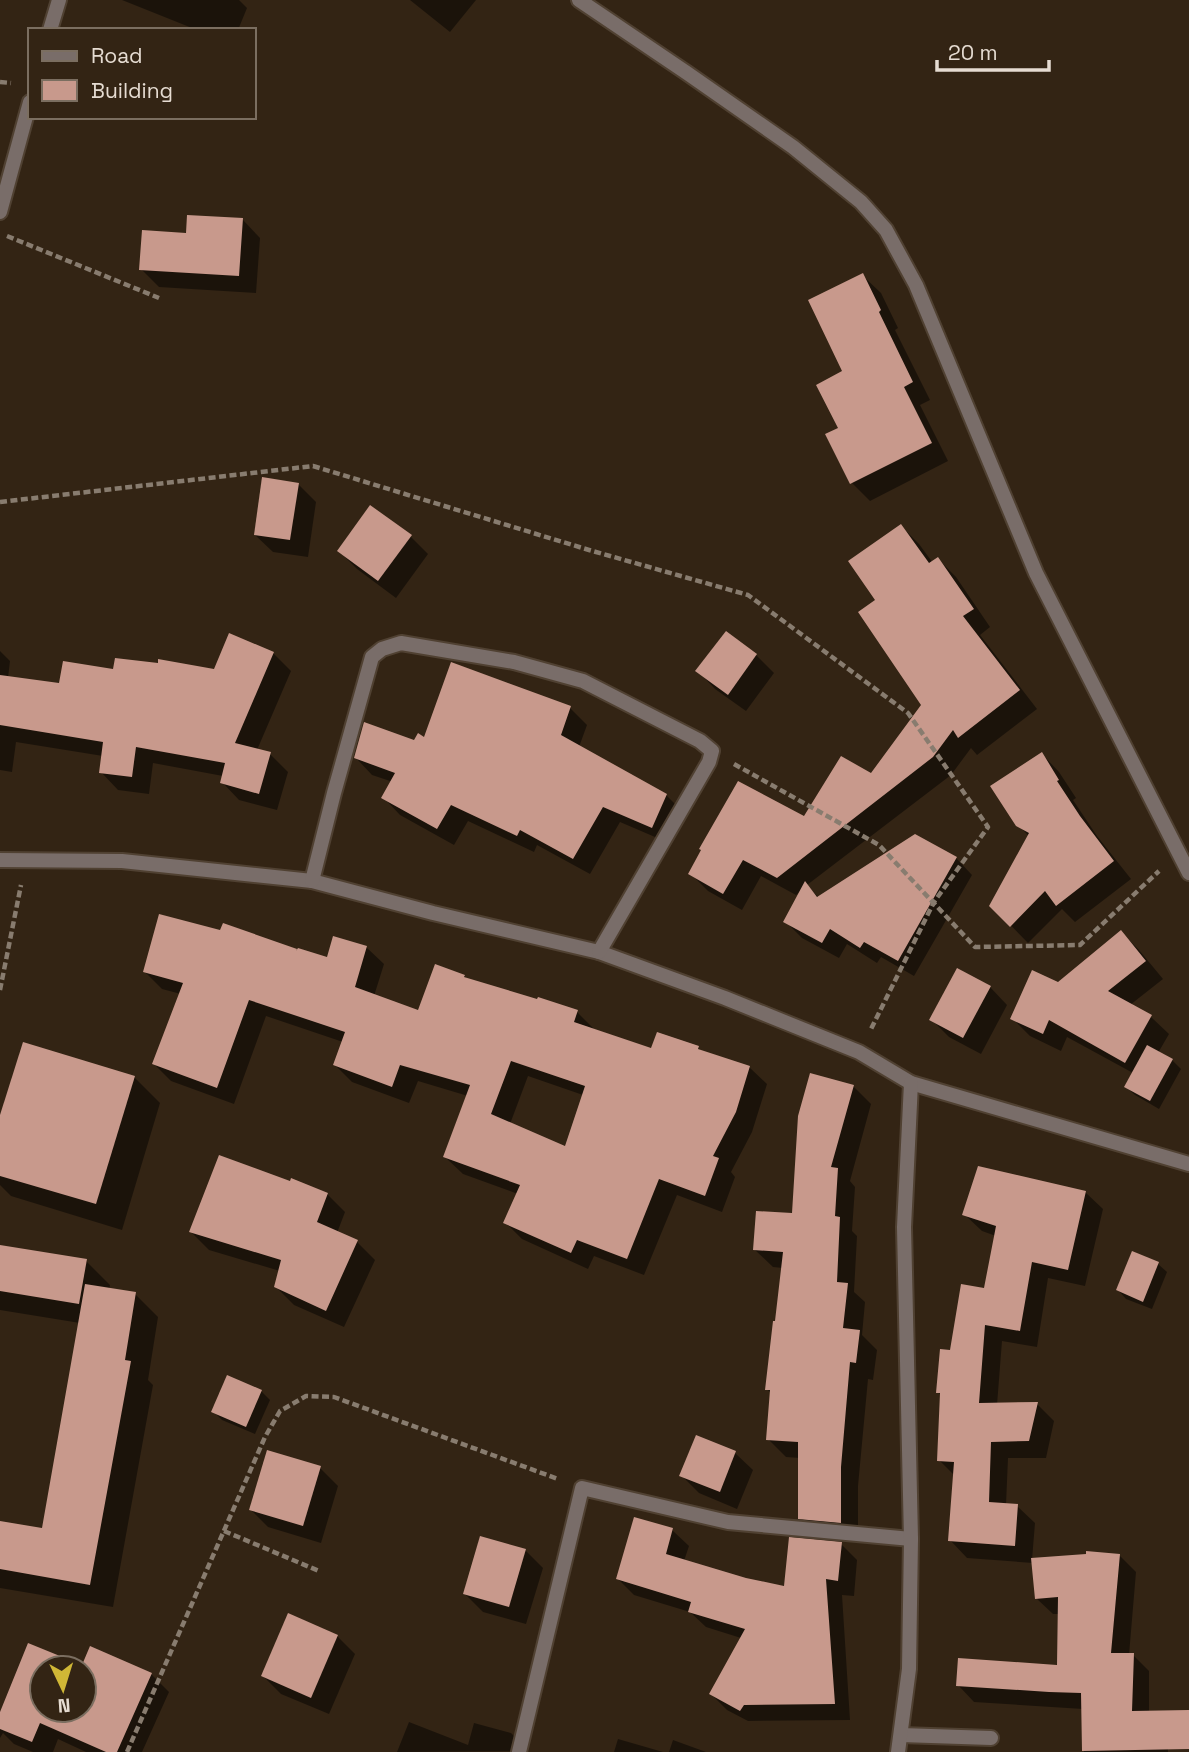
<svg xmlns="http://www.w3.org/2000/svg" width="1189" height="1752" viewBox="0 0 1189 1752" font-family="'Space Grotesk',sans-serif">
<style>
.shadow{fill:#0007;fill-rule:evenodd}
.building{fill:#c8998c;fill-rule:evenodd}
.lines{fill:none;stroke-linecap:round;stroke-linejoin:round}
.minor-casing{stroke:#504132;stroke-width:18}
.path{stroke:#887c6f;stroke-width:4.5;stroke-dasharray:7 3.5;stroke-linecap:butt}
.minor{stroke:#796d69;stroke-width:14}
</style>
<rect width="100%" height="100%" fill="#332414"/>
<g class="shadow">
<polygon points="122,0 239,0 247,8 238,30 197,30"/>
<polygon points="410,0 476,0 450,32"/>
<polygon points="243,220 260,238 256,293 159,287 141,269 188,235"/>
<polygon points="863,276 881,293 898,328 895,330 930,400 920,405 948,461 870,501 852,483 840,428"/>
<polygon points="298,484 316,502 308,557 273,552 255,535"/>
<polygon points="901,526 919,544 933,563 938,559 956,577 990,627 980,635 1037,709 977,755 971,748 951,775 807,885 819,898 956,858 972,875 914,976 881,957 877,963 847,944 839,958 802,938 785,921 803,889 796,895 761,876 742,910 708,891 690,873 804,819 871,776 923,705 878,601"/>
<polygon points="411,537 428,554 396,598 357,569 339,551"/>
<polygon points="726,633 756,655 774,673 746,711 715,689 698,671"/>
<polygon points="0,651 10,661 8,678 61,685 114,671 215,671 273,653 291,671 257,750 270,754 288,772 277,810 239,800 222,782 223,776 153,763 149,794 118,790 101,772 103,756 16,742 12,772 0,770"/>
<polygon points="452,664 570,708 587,725 579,747 666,795 683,812 669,843 620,822 590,874 537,845 534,852 468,821 454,845 400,815 384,798 393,782 372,775 356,758 425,739"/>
<polygon points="1042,754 1059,772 1076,798 1073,800 1097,836 1131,879 1075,922 1062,909 1028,943 992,906 1029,836 1018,825"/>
<polygon points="1121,932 1139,950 1163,979 1130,1005 1151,1017 1169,1034 1158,1053 1172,1060 1181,1069 1159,1109 1135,1095 1126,1087 1133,1073 1067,1037 1061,1051 1030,1036 1012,1018 1059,984"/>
<path d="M366,947l18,17 -10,32 45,16 45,-36 4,4 109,32 17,17 58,21 46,-2 5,5 46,14 18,17 -15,48 -21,40 4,5 -13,35 -45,-17 -33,80 -50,-19 -6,13 -66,-30 -17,-17 13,-28 -55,-20 -18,-17 23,-61 -50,-15 -9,22 -57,-21 -17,-17 8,-23 -77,-26 -32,88 -63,-23 -17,-17 27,-70 -19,-5 -17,-17 151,-21 2,1 30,7zM528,1076l55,19 -17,53 -56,-24z"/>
<polygon points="990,987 1007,1005 981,1054 949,1037 931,1019"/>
<polygon points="134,1077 160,1103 122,1230 11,1196 0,1185 0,1121"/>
<polygon points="853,1086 871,1104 850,1181 855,1187 852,1231 857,1236 854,1292 865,1302 862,1335 877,1350 873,1380 868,1379 858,1486 858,1540 818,1536 800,1518 800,1458 786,1457 768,1439 772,1394 767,1389 783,1268 773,1267 755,1250 793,1215"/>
<polygon points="1085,1192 1103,1209 1085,1286 1048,1278 1037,1347 1002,1341 997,1405 1037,1404 1054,1421 1046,1458 1008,1458 1006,1505 1017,1506 1035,1523 1032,1560 1120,1556 1136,1572 1129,1655 1133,1655 1149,1671 1149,1713 1167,1729 1168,1752 1084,1752 1083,1709 974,1702 958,1685 1059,1667 1059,1614 1053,1614 1036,1598 1033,1563 967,1558 950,1540 955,1476 939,1460 942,1396 938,1392 951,1352 985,1290 996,1236 982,1231 964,1214"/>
<polygon points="327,1194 345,1212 337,1233 357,1242 375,1260 344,1327 294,1305 276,1287 280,1271 209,1250 191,1232"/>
<polygon points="0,1247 86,1261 110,1285 109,1290 135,1294 158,1317 148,1380 153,1385 113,1607 0,1588 0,1522 43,1530 80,1323 0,1310"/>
<polygon points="1133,1253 1158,1264 1167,1272 1152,1309 1126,1299 1118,1290"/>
<polygon points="261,1391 270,1400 255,1434 222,1420 213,1411"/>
<polygon points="735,1453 753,1470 737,1509 699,1493 681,1475"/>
<polygon points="320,1468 338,1486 321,1543 268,1527 251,1510"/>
<polygon points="672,1530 689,1546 684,1561 745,1580 785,1588 841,1544 857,1560 854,1596 842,1595 850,1720 748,1721 727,1710 711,1694 741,1638 706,1627 690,1612 634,1595 618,1579"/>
<polygon points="525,1550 543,1568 526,1624 483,1612 465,1594"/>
<polygon points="337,1636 355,1654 329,1714 281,1694 263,1676"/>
<path d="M29,1646l54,21 68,7 18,18 -27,60h-56l-28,-13 -5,13h-20l-19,-8 -11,-11 -3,5v-27l2,2zM42,1668h42v42h-42z"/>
<polygon points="409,1722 468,1745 474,1723 511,1733 529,1751 397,1752"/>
<polygon points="618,1739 663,1752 614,1752"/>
<polygon points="673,1740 706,1752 669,1752"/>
</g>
<g class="building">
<polygon points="187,215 243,218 239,276 139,270 142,230 186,233"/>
<polygon points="863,273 881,310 879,312 913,382 904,387 932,443 850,484 825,434 838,428 816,385 842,371 808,300"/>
<polygon points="262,477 299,483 290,540 254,535"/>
<polygon points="370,505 412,535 378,581 337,551"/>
<polygon points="901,524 929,563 938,557 974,609 963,616 1020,690 958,738 953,730 933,757 777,878 743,860 723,894 688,874 701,850 699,849 738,781 804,816 841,756 871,773 921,705 858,612 875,600 848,561"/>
<polygon points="726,631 757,654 728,695 695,671"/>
<polygon points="229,633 274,652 235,743 271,752 259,794 220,783 225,763 136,747 132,777 99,773 103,742 0,725 0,675 59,683 63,661 113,669 115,658 158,663 158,659 214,669"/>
<polygon points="451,662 571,706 561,735 667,794 652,828 603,807 573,859 520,830 517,836 451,805 437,829 381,798 395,773 354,758 364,722 414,740 418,733 424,737"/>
<polygon points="1042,752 1059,780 1057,781 1080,816 1114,861 1056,906 1045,891 1010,927 989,906 1029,833 1016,826 990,786"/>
<polygon points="915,834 957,857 898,961 864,942 860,948 830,929 822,943 783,922 805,881 817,897"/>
<path d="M159,914l61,16 3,-7 74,26 -1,2 2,-3 29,9 6,-21 34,10 -12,41 63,23 17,-46 30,11 -1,2 73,22 1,-2 40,13 -4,12 77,26 6,-16 42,14 -1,3 52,17 -14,46 -23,44 6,2 -14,38 -46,-17 -32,80 -50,-19 -6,13 -68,-30 17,-38 -77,-28 27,-72 -70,-20 -8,22 -59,-22 12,-33 -96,-32 -32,88 -65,-24 31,-81 -40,-11zM511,1061l74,25 -20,60 -74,-32z"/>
<polygon points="1121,930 1146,961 1108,991 1152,1015 1125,1063 1049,1020 1043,1034 1010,1019 1032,970 1058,982"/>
<polygon points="957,968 991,986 963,1038 929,1020"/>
<polygon points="23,1042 135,1076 96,1204 0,1176 0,1115"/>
<polygon points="1147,1045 1173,1059 1150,1101 1124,1087"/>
<polygon points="810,1073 854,1085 831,1167 838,1168 835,1216 840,1217 837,1282 848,1283 843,1328 860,1330 856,1363 850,1362 841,1467 841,1523 798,1519 798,1442 766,1440 770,1390 765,1390 773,1321 775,1321 783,1252 753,1250 756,1211 792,1213 798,1116"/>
<polygon points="219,1155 290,1181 291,1178 328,1193 317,1222 358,1240 326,1311 274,1287 281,1260 189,1232"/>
<polygon points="978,1166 1086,1191 1068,1270 1032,1262 1020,1331 985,1325 979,1403 1038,1402 1029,1441 991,1442 989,1502 1018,1504 1015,1546 948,1541 954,1462 937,1461 940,1393 936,1393 940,1349 950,1350 961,1284 984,1288 996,1226 962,1215"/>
<polygon points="0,1245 87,1259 79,1304 0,1291"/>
<polygon points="1132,1251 1159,1262 1143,1302 1116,1290"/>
<polygon points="85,1284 136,1292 125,1360 131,1361 90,1585 0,1569 0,1521 42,1528"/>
<polygon points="227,1375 262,1390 246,1427 211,1412"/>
<polygon points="696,1435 736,1451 720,1492 679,1476"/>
<polygon points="267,1450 321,1466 303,1526 249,1510"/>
<polygon points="634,1517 673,1528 666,1554 746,1578 784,1586 789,1537 842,1542 838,1581 826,1579 835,1704 744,1705 740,1711 709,1694 745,1629 688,1612 691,1602 616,1579"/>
<polygon points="480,1536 526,1549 509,1607 463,1594"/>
<polygon points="1086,1551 1120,1554 1111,1653 1134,1653 1132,1711 1189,1710 1189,1749 1082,1751 1081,1693 1049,1692 956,1686 958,1658 1057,1665 1058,1597 1035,1599 1031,1558 1086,1554"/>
<polygon points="288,1613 338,1635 311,1698 261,1676"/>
<path d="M28,1643l54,22 8,-19 62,27 -35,79h-11l-66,-29 -8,19 -32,-13v-17zM42,1668h42v42h-42z"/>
</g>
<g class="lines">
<g class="minor-casing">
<g id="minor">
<polyline points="579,0 687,73 793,147 861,202 886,230 916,285 1036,573 1189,873"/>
<polyline points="50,30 59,0"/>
<polyline points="0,212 30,102"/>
<polyline points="0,860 122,861 312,881 433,913 599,952 725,998 859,1052 911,1083 1189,1164"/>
<polyline points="312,881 334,793 372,657 382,649 401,643 514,662 583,681 700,741 712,751 709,762 599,952"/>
<polyline points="901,1735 991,1738"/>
<polyline points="519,1752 582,1488 728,1522 911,1539"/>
<polyline points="898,1752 909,1669 911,1539 904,1227 911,1083"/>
</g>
</g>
<g class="path">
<polyline points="0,82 11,83"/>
<polyline points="7,236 159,298"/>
<polyline points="0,502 313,466 589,550 748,595 908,713 988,827 934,902 871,1029"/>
<polyline points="734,764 879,845 975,947 1080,945 1159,871"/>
<polyline points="0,990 21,885"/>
<polyline points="224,1531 319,1571"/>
<polyline points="127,1752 265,1437 280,1411 306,1396 334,1397 558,1479"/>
</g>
<use href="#minor" class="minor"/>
</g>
<rect x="28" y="28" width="228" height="91" fill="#332414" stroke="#7b6e60" stroke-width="2"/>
<rect x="42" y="51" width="35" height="10" fill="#796d69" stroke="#7b6e60" stroke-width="2"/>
<text x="91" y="63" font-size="21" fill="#e6dcd2">Road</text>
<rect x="42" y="80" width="35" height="21" fill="#c8998c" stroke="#7b6e60" stroke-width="2"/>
<text x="91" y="98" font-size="21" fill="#e6dcd2">Building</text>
<g transform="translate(63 1689) rotate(176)"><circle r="33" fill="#332414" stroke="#7b6e60" stroke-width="2"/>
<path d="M0-5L12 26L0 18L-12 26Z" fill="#d0b736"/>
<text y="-10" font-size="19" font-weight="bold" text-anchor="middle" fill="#e6dcd2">N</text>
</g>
<path d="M937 60v10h112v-10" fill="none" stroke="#e6dcd2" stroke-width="3.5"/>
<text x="948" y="60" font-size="21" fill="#e6dcd2" stroke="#332414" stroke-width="5" paint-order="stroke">20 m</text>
</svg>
